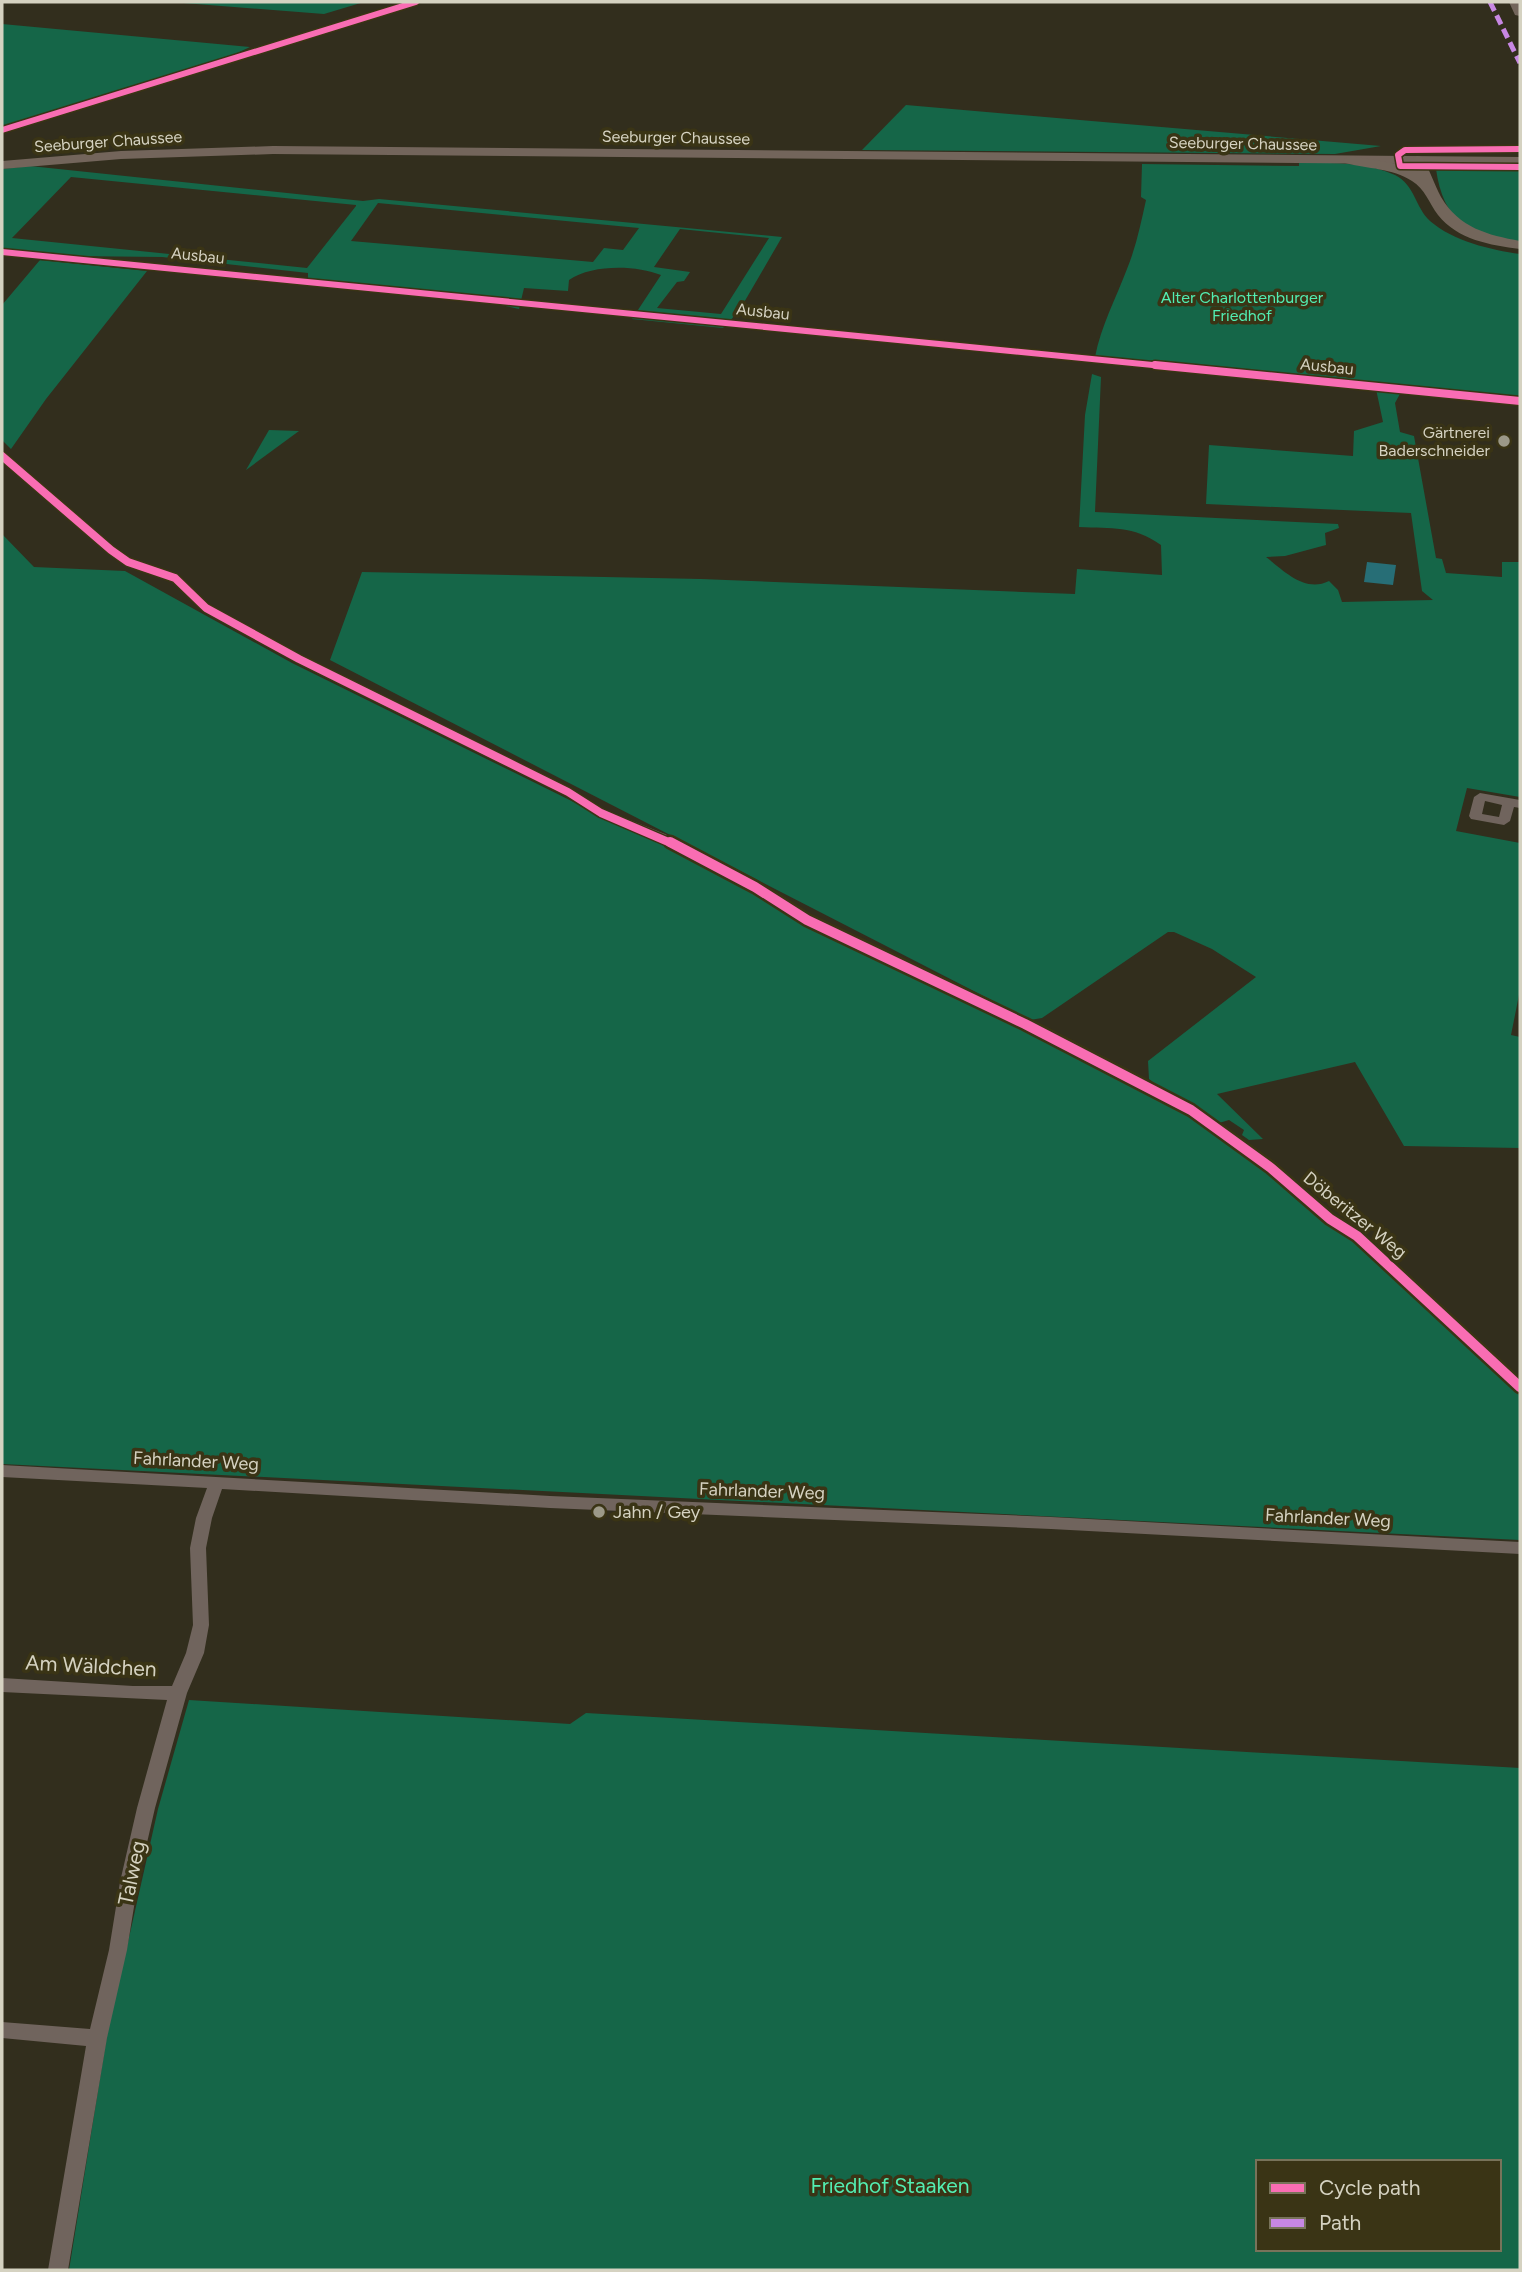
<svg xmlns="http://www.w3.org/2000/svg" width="1522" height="2272" viewBox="0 0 1522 2272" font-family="Figtree,sans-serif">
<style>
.green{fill:#156648;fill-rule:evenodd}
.water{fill:#276e76}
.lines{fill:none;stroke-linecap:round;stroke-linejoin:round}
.minor{fill:#70645d;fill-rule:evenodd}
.secondary{fill:#73655b;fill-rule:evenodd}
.trunk{fill:#73665b;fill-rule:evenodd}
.quiet{stroke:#c787e3;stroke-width:5;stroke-dasharray:10 5;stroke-linecap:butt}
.cycleway-far2-casing{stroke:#3a3415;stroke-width:9}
.cycleway-far1-casing{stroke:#3a3415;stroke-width:11}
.cycleway-casing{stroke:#3a3415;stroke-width:15}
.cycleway-far2{stroke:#f96db3;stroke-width:6}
.cycleway-far1{stroke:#f96db3;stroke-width:8}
.cycleway{stroke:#f96db3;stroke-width:10}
.poi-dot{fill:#9c9988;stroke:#3a3415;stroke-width:2.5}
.labels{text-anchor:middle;stroke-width:7;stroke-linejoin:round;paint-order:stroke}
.far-street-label{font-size:16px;fill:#d5d2c1;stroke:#3a3415}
.far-park-label{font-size:16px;fill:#52eeb2;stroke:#3a3415}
.far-poi-label{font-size:16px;fill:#d5d2c1;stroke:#3a3415;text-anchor:end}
.street-label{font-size:18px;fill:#d5d2c1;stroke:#3a3415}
.poi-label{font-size:18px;fill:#d5d2c1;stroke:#3a3415;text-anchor:start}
.near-street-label{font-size:21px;fill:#d5d2c1;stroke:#3a3415}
.near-park-label{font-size:21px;fill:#52eeb2;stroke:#3a3415}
</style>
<rect width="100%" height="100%" fill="#322e1d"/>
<g class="green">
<polygon points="171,2 364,2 324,14"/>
<polygon points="2,24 250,47 220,61 2,126"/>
<polygon points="906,105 1381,146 1335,154 862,150"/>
<path d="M1299,163c31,0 66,-2 96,12 20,10 20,32 35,46 23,20 61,29 90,33v145l-425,-42c6,-31 21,-59 32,-88 9,-22 14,-46 19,-69l-5,-3 1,-33 157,2z"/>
<path d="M1456,164h64v78c-50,-5 -77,-21 -84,-73l7,-4z"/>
<path d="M30,166l333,35 16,-2 403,38 -43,74 -16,17 -91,-9 29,-44c-25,-10 -69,-11 -92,5l-1,11 -44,-3 -5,21 -26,-6 -185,-24v-6l-146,-16 -91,-1 -69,-7v-80zM71,177l285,28v1l-49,62 -295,-30zM378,203l261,25 -16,22 -19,-2 -11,14 -242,-21zM680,229l89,9 -48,76 -64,-6 20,-26 7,-1 6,-9 -36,-5z"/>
<polygon points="40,260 147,271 46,399 11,449 2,440 2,305"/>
<path d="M1092,374l9,3 -6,135 243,12 1,4 -14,5 1,12 -41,11 -19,1c18,14 39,36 63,24l9,9 4,12 91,-2 -11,-9 -11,-78 -205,-9 3,-59 144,11 1,-25 29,-9 -7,-33 25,3 -6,11 5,29 14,4 22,122 6,1 4,14 56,4v-15h18v235l-53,-9 -11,43 64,12v147l-9,45 9,2v111l-116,-2 -49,-84 -138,32 46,45 -14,1 -7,-5 2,-5 -15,-10 -10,3 -58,-34 -12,-10 -1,-18 108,-84 -44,-28 -38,-17h-6l-126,86 -12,2 -700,-360 32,-88 339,7 374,15 2,-25 85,6 -1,-30c-29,-20 -48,-16 -82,-18l6,-112z"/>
<polygon points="269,430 299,431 246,470"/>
<polygon points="2,534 34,567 125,571 292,663 598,814 658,839 953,995 1194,1117 1258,1165 1297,1200 1375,1255 1438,1320 1520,1392 1520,1540 2,1464"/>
<path d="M189,1700l381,24 16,-11 934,55v502h-1451l38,-235 51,-226zM1258,2162h241v87h-241z"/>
</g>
<polygon class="water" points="1367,562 1396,565 1393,585 1364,582"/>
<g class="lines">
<g class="minor">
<polygon points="2,249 1520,398 1520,404 2,255"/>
<polygon points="2,453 115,548 132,560 179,576 210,606 303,657 572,789 605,810 665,834 759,884 811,917 1030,1021 1196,1107 1276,1165 1335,1216 1362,1233 1520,1379 1520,1392 1515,1391 1352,1239 1325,1222 1266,1171 1186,1113 1020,1027 803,923 751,890 657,840 597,816 564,795 295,661 202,610 171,580 124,564 107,552 2,461"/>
<path d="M1480,793l40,7v8l-6,-1 -4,14 -6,4 -33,-6 -2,-3 5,-19zM1485,801l17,4 -3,12 -17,-3z"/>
<polygon points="2,1465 550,1496 1051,1517 1520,1542 1520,1554 1051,1529 550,1508 222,1489 212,1518 206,1548 209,1625 204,1653 187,1693 155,1808 138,1882 127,1950 107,2038 68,2270 48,2270 86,2046 2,2038 2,2022 90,2029 109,1950 120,1882 137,1808 167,1700 2,1692 2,1678 133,1686 172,1686 186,1653 193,1625 190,1548 196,1518 207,1488 2,1477"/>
</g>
<polygon class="secondary" points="273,146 1520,157 1520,165 273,154 121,159 2,169 2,161 121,151"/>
<g class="trunk">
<polygon points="1509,2 1520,2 1520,16 1515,15"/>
<path d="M1350,156l42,7 22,7 -4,-10 7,-4 5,1c8,13 12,27 19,40 18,31 47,38 79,44v8c-30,-4 -62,-9 -82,-34 -9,-12 -13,-26 -26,-34 -20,-13 -44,-12 -67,-18l-2,-3z"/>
</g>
<polyline class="quiet" points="1490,2 1520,63"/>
<g class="cycleway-far2-casing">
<g id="cycleway-far2">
<polyline points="2,130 416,2"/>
<polyline points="1520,149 1405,150 1398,155 1400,166 1520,167"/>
<polyline points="2,252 1173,367"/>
</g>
</g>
<g class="cycleway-far1-casing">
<g id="cycleway-far1">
<polyline points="1155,365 1520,401"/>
<polyline points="2,456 111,550 128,562 175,578 206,608 299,659 568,792 601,813 673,844"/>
</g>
</g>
<g class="cycleway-casing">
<polyline id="cycleway" points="670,842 755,887 807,920 1025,1024 1191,1110 1271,1168 1330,1219 1357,1236 1520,1387"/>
</g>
<use href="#cycleway-far2" class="cycleway-far2"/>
<use href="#cycleway-far1" class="cycleway-far1"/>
<use href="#cycleway" class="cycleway"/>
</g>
<g class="poi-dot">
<circle cx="1504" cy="441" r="7"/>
<circle cx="599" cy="1512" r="7"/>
</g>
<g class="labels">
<g class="far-street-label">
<text transform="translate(676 137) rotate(1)" y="6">Seeburger Chaussee</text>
<text transform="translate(108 141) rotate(-4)" y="6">Seeburger Chaussee</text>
<text transform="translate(1243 143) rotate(1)" y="6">Seeburger Chaussee</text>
<text transform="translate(198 255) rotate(6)" y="6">Ausbau</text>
<text transform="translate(763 311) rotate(6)" y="6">Ausbau</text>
<text transform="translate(1327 366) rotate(6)" y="6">Ausbau</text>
</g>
<g class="far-park-label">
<text x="1242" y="303">Alter Charlottenburger<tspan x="1242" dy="18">Friedhof</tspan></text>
</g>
<g class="far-poi-label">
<text x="1490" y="438">Gärtnerei<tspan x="1490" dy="18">Baderschneider</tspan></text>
</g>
<g class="street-label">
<text transform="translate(1355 1215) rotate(39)" y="6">Döberitzer Weg</text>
<text transform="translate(196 1461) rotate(3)" y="6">Fahrlander Weg</text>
<text transform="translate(762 1491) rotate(2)" y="6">Fahrlander Weg</text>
<text transform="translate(1328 1518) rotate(3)" y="6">Fahrlander Weg</text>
</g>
<g class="poi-label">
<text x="613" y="1518">Jahn / Gey</text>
</g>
<g class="near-street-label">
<text transform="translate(91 1666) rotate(3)" y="7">Am Wäldchen</text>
<text transform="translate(132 1873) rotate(-78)" y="7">Talweg</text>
</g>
<g class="near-park-label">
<text x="890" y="2193">Friedhof Staaken</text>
</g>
</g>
<rect width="1522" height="2272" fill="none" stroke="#d5d2c1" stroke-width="7"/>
<rect x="1256" y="2160" width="245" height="91" fill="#3a3415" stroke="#78735a" stroke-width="2"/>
<rect x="1270" y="2183" width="35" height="10" fill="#f96db3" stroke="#78735a" stroke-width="2"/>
<text x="1319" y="2195" font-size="21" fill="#d5d2c1">Cycle path</text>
<rect x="1270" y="2218" width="35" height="10" fill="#c787e3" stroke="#78735a" stroke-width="2"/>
<text x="1319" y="2230" font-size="21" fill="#d5d2c1">Path</text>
</svg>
